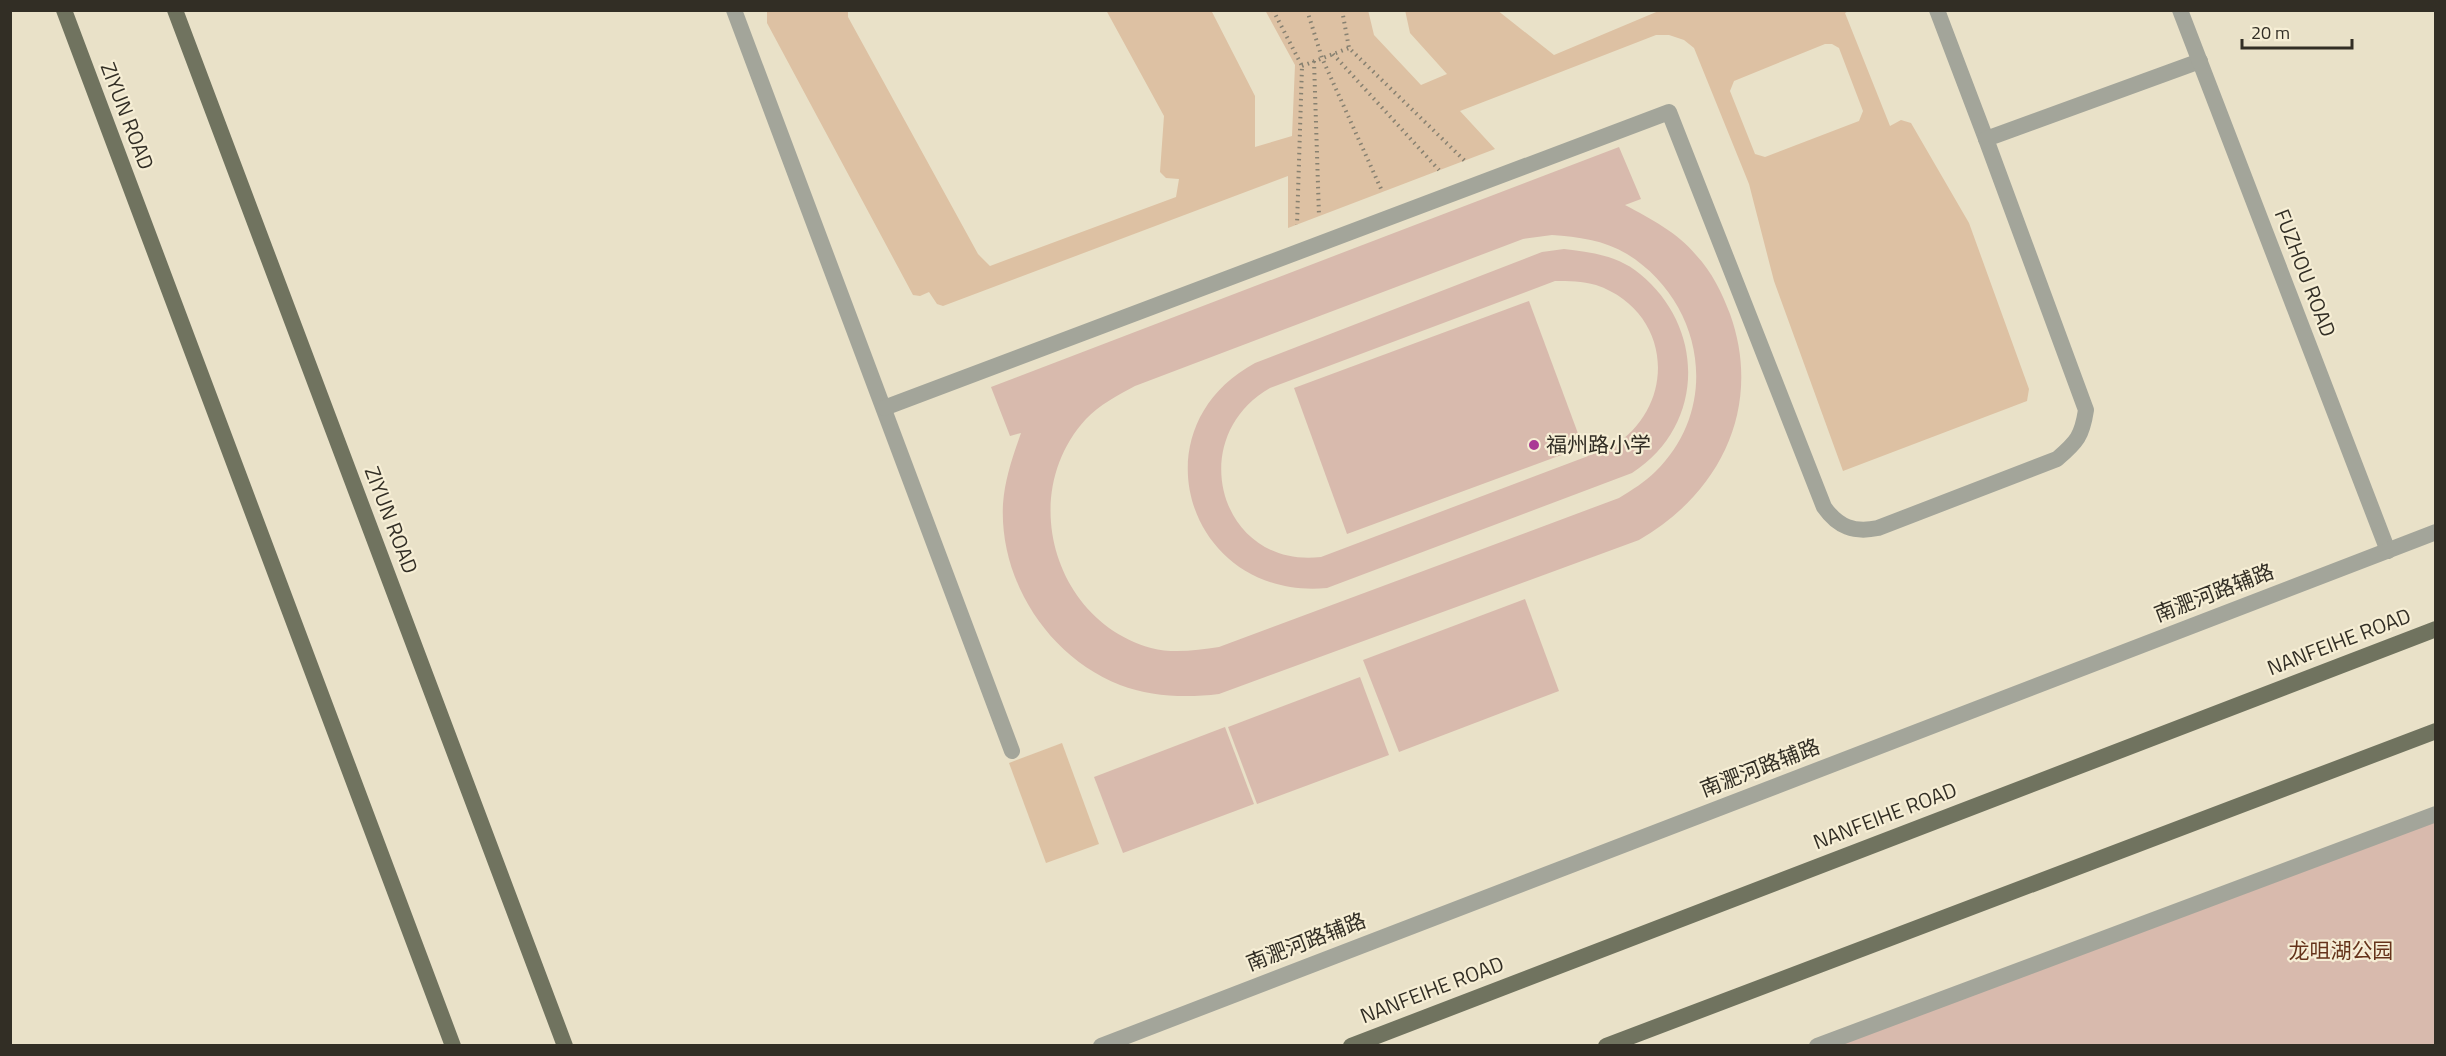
<svg xmlns="http://www.w3.org/2000/svg" width="2446" height="1056" viewBox="0 0 2446 1056" font-family="'Titillium Web','Noto Sans SC',sans-serif">
<style>
.green{fill:#d8baad;fill-rule:evenodd}
.building{fill:#ddc1a3;fill-rule:evenodd}
.lines{fill:none;stroke-linecap:round;stroke-linejoin:round}
.path{stroke:#878171;stroke-width:4;stroke-dasharray:1.5 4.5;stroke-linecap:butt}
.service{stroke:#a3a59a;stroke-width:16}
.tertiary{stroke:#a3a59a;stroke-width:16}
.primary{stroke:#70735f;stroke-width:16}
.poi-dot{fill:#aa3995;stroke:#f6eed5;stroke-width:2}
.labels{text-anchor:middle;stroke-width:4.5;stroke-linejoin:round;paint-order:stroke}
.street-label{font-size:21px;fill:#322e25;stroke:#f6eed5}
.poi-label{font-size:21px;fill:#322e25;stroke:#f6eed5;text-anchor:start}
.park-label{font-size:21px;fill:#65331a;stroke:#f6eed5}
</style>
<rect width="100%" height="100%" fill="#e9e1c8"/>
<g class="green">
<path d="M1619,147l22,52 -16,6c26,14 52,27 71,50 16,17 26,38 34,59 33,92 -9,179 -91,226l-420,154c-32,4 -68,3 -99,-9 -72,-28 -121,-105 -117,-181 2,-26 10,-48 18,-71l-11,3 -19,-49zM1552,235c26,2 52,5 75,19 76,47 95,152 29,217 -11,11 -24,19 -37,27l-400,149c-22,3 -45,7 -68,1 -97,-27 -134,-154 -65,-229 13,-14 32,-24 49,-33l388,-147z"/>
<path d="M1564,249c27,3 55,7 76,25 66,54 65,152 -8,199l-305,115c-138,13 -194,-159 -72,-225l287,-111zM1555,281c14,0 27,0 41,4 76,26 83,120 16,162l-291,110c-101,12 -138,-119 -51,-169z"/>
<polygon points="1529,301 1583,447 1347,534 1294,388"/>
<polygon points="1525,599 1559,691 1399,752 1363,660"/>
<polygon points="1360,677 1389,755 1257,804 1228,727"/>
<polygon points="1225,727 1254,804 1123,853 1094,777"/>
<polygon points="2435,814 2435,1045 1817,1045"/>
</g>
<g class="building">
<path d="M767,10h81v7l130,237 12,12 186,-69 3,-18 -13,-1 -6,-6 4,-56 -58,-106h105l44,86v51l37,-11 3,-71 -30,-55h103l6,25 47,50 26,-11 -37,-41 -5,-23h92l57,45 107,-45h189l-5,3 45,113 11,-6 10,3 58,100 60,166 -2,12 -184,70 -69,-190 -25,-97 -55,-136 -10,-8 -15,-5h-13l-196,76 35,38 -207,79v-52l-345,130 -6,-2 -8,-12 -9,4 -7,-1 -146,-272zM1825,44h7l7,4 24,63 -4,10 -94,36 -10,-3 -25,-63 4,-10z"/>
<polygon points="1062,743 1099,844 1046,863 1009,763"/>
</g>
<g class="lines">
<g class="path">
<polyline points="1273,10 1302,66 1297,225"/>
<polyline points="1307,10 1322,58 1382,191"/>
<polyline points="1342,10 1349,48 1465,161"/>
<polyline points="1333,54 1439,170"/>
<polyline points="1314,61 1319,216"/>
<polyline points="1302,66 1349,48"/>
</g>
<g class="service">
<polyline points="734,10 1012,751"/>
<polyline points="1937,10 1986,139"/>
<path d="M884,408l785,-296 155,395c14,20 30,26 54,21l179,-69c20,-17 25,-23 29,-49l-100,-271 214,-78"/>
</g>
<g class="tertiary">
<polyline points="2180,10 2388,551"/>
<polyline points="1101,1046 2436,532"/>
<polyline points="1817,1046 2436,814"/>
</g>
<g class="primary">
<polyline points="64,10 453,1046"/>
<polyline points="175,10 565,1046"/>
<polyline points="1351,1046 2436,629"/>
<polyline points="1606,1046 2436,731"/>
</g>
</g>
<circle class="poi-dot" cx="1534" cy="445" r="6"/>
<g class="labels">
<g class="street-label">
<text transform="translate(127 116) rotate(69)" y="7">ZIYUN ROAD</text>
<text transform="translate(2305 273) rotate(69)" y="7">FUZHOU ROAD</text>
<text transform="translate(391 520) rotate(69)" y="7">ZIYUN ROAD</text>
<text transform="translate(2214 593) rotate(-21)" y="7">南淝河路辅路</text>
<text transform="translate(2339 642) rotate(-21)" y="7">NANFEIHE ROAD</text>
<text transform="translate(1760 768) rotate(-21)" y="7">南淝河路辅路</text>
<text transform="translate(1885 816) rotate(-21)" y="7">NANFEIHE ROAD</text>
<text transform="translate(1306 942) rotate(-21)" y="7">南淝河路辅路</text>
<text transform="translate(1432 990) rotate(-21)" y="7">NANFEIHE ROAD</text>
</g>
<g class="poi-label">
<text x="1546" y="452">福州路小学</text>
</g>
<g class="park-label">
<text x="2341" y="958">龙咀湖公园</text>
</g>
</g>
<rect width="2446" height="1056" fill="none" stroke="#322e25" stroke-width="24"/>
<path d="M2242 39v9h110v-9" fill="none" stroke="#322e25" stroke-width="3"/>
<text x="2251" y="39" font-size="18" fill="#322e25" stroke="#f6eed5" stroke-width="4.5" paint-order="stroke">20 m</text>
</svg>
